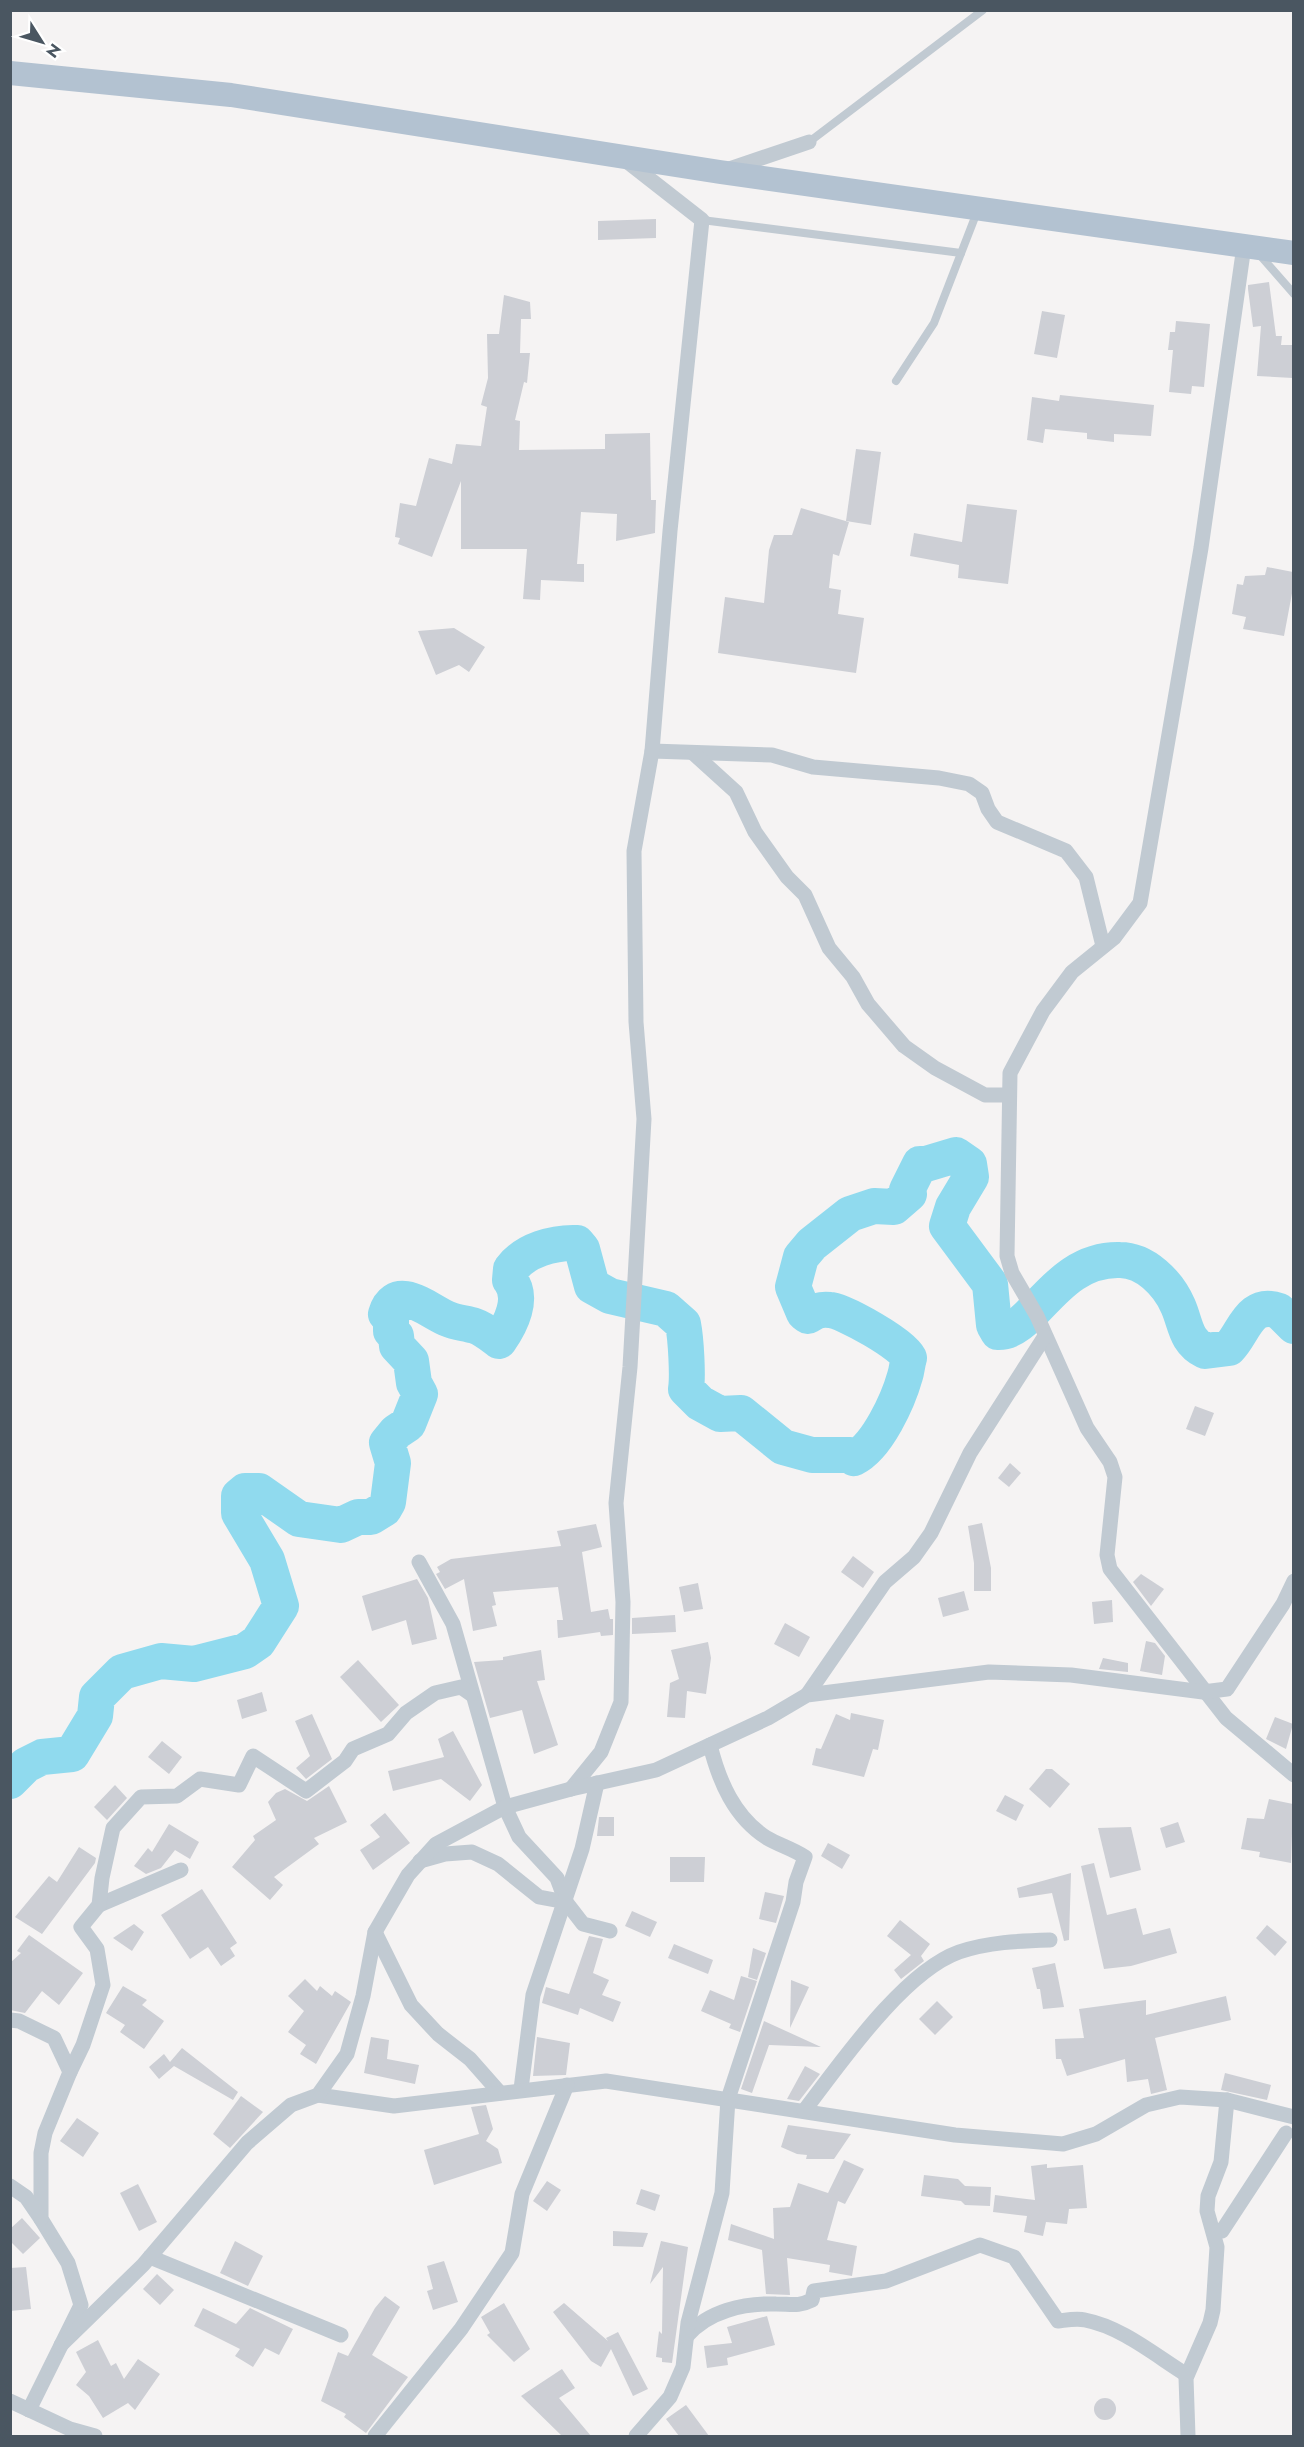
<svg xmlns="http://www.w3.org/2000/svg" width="1304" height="2447" viewBox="0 0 1304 2447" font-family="Jost,sans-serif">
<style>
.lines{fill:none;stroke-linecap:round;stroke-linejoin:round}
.river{stroke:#90daee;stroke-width:36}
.building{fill:#cdcfd5}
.lane{stroke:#c1cad2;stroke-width:8}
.street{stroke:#c1cad2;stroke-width:15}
.primary{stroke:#b3c2d1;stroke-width:24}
</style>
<rect width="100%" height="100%" fill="#f5f3f3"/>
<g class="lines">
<path class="river" d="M10,1781l16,-16 16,-8 30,-3 23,-38 2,-19 25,-25 39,-11 33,3 51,-13 13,-9 23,-36 -14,-46 -28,-47v-17l6,-5h14l40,28 42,6 17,-8h13l13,-8 4,-7 5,-39 -6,-20 9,-11 12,-8 12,-30 -6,-11 -3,-22 -14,-15 -1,-10 -5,-5v-11l-5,-6c10,-34 45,-1 62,5 9,4 18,4 27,7 9,3 17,10 24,15 12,-17 25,-43 11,-61l1,-11c14,-19 43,-27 66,-26l5,6 10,37 18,10 56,13 17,15c3,15 5,52 3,65l14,14 20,11 21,-1 42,34 29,8h38l4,3c23,-11 44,-57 51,-82 2,-6 2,-12 4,-18 -3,-12 -67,-48 -79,-48 -10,-1 -14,1 -22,6l-4,-3 -11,-26 8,-30 11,-13 38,-30 24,-8 20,1 15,-13 -2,-4 13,-26h6l30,-9 13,9 2,13 -18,30 -6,19 43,58 4,41 4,7c36,1 57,-74 122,-72 25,0 48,23 58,46 8,18 7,35 27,45l24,-3c15,-15 20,-48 50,-37l15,15"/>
</g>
<g class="building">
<polygon points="656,219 656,238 598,240 598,221"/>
<polygon points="1269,282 1276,336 1282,336 1281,345 1293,345 1293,378 1257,376 1261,326 1253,327 1248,289 1248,285"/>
<polygon points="504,295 530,302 531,319 521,319 520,353 530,353 527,383 524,382 515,420 520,421 519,450 605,449 605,434 650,433 651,500 656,500 655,533 616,541 617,514 581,512 577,564 584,564 584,582 541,580 540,600 523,599 527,549 461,549 461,481 432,557 398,544 400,538 395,537 400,503 416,506 429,458 452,464 456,444 481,446 487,407 481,405 488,378 487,334 499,334"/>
<polygon points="1042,311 1065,315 1057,358 1034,354"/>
<polygon points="1176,321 1210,324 1204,387 1192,386 1191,394 1169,392 1173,350 1168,350 1169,342 1170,332 1175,332"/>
<polygon points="1060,395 1154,405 1151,436 1114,434 1114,442 1087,439 1087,433 1045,429 1043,443 1027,440 1032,397 1059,401"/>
<polygon points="856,449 881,452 871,525 846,521"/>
<polygon points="967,504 1017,510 1008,584 958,578 959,565 910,556 914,533 962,542"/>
<polygon points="801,508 849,522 839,556 833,554 829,588 841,590 838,614 864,618 856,673 718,653 725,597 764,603 769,550 774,535 792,535"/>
<polygon points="1267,567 1293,572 1293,588 1284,636 1243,629 1246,617 1232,614 1237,584 1243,585 1245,576 1265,575"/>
<polygon points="454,628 485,647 469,672 459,665 436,675 418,631"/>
<polygon points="1195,1406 1214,1413 1205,1436 1186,1429"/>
<polygon points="1010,1463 1021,1473 1009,1487 998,1478"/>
<polygon points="982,1523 991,1568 991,1591 974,1591 974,1563 968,1526"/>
<polygon points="596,1524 602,1547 582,1552 591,1612 608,1609 610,1619 613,1619 613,1635 601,1636 600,1632 558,1638 557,1620 563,1620 558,1587 493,1592 496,1605 492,1606 497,1626 473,1631 464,1579 445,1589 436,1574 440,1572 437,1567 451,1559 561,1546 557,1531"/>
<polygon points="853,1556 874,1572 863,1588 841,1572"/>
<polygon points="1141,1574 1164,1589 1151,1606 1133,1582"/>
<polygon points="417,1579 428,1598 437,1639 412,1645 406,1620 372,1631 362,1596"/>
<polygon points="698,1583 703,1609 684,1612 679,1587"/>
<polygon points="964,1591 969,1610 943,1617 938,1598"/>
<polygon points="1112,1600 1113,1622 1094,1624 1092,1602"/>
<polygon points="675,1615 676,1632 632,1634 632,1618"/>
<polygon points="785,1623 810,1637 799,1657 774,1644"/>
<polygon points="1146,1641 1155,1643 1165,1656 1162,1675 1140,1671"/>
<polygon points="708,1642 711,1658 706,1694 687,1691 685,1718 667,1717 670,1683 679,1679 671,1650"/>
<polygon points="541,1650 545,1680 537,1681 558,1745 534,1754 522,1710 490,1718 474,1662 503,1660 503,1657"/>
<polygon points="1103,1658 1128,1663 1128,1672 1099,1669"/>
<polygon points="358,1660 399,1705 381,1722 340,1677"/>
<polygon points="262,1692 267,1711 242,1719 237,1700"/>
<polygon points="851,1713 884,1720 878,1750 873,1749 864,1777 812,1765 816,1748 821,1749 836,1714 850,1720"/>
<polygon points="312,1714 332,1759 306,1779 296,1768 310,1756 295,1721"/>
<polygon points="1275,1717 1293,1724 1286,1749 1266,1739"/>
<polygon points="453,1731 482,1785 470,1801 441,1779 393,1791 388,1771 444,1757 438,1739"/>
<polygon points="162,1741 182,1757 169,1774 148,1757"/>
<polygon points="1046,1769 1052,1769 1070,1784 1050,1808 1029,1789"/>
<polygon points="115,1785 127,1798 107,1820 94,1807"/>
<polygon points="329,1786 347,1822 314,1838 319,1844 274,1877 283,1885 270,1900 232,1867 255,1840 253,1836 276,1820 268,1802 276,1793 285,1789 307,1801"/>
<polygon points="1005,1795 1024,1805 1016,1821 996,1811"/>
<polygon points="1269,1799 1293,1804 1291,1863 1259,1857 1260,1852 1241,1849 1247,1818 1264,1819"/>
<polygon points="385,1813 410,1843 373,1870 360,1850 380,1837 370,1825"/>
<polygon points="599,1817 614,1817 614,1836 597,1836"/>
<polygon points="1178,1822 1185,1842 1166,1848 1160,1828"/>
<polygon points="169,1824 199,1842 190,1859 175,1850 161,1868 146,1874 134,1866 148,1848 152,1852"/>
<polygon points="1131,1827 1141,1870 1110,1878 1098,1828"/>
<polygon points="828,1843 850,1855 842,1869 821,1856"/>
<polygon points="79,1847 96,1858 95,1863 42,1934 15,1917 49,1876 57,1882"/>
<polygon points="670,1857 705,1857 704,1882 670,1882"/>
<polygon points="1094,1863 1107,1915 1136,1908 1143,1935 1170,1928 1177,1953 1131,1966 1104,1969 1081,1866"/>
<polygon points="1071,1873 1069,1940 1064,1941 1052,1893 1019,1898 1017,1888"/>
<polygon points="202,1889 237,1943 230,1948 235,1956 221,1966 208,1947 190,1959 161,1915"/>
<polygon points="765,1892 784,1896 776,1923 759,1919"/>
<polygon points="632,1911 657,1922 650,1937 625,1926"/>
<polygon points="900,1920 930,1944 921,1956 924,1961 901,1979 894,1970 911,1955 887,1936"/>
<polygon points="134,1924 144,1932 132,1951 113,1938"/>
<polygon points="1267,1925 1287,1942 1275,1956 1256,1938"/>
<polygon points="29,1935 83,1973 59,2005 42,1991 25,2013 10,2010 10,1963 21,1953 17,1951"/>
<polygon points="589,1936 603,1939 593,1973 609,1980 602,1995 621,2002 613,2022 580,2008 578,2015 542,2003 546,1987 569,1994"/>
<polygon points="674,1944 713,1960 708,1974 668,1958"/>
<polygon points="753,1948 766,1953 757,1980 748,1977"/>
<polygon points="1055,1963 1064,2007 1043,2009 1040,1989 1037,1989 1032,1968"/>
<polygon points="741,1976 757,1981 740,2032 729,2028 731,2024 701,2011 710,1990 734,2000"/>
<polygon points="305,1979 317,1991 320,1986 332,1996 335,1991 351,2002 316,2064 300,2054 306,2045 288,2032 304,2011 288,1996"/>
<polygon points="791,1980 809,1987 790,2028"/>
<polygon points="123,1986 147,2000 142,2005 164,2021 144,2049 120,2032 125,2025 106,2013"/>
<polygon points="1226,1996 1231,2020 1155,2038 1167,2090 1151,2094 1148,2079 1127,2082 1125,2059 1067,2076 1061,2059 1056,2059 1055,2039 1084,2038 1079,2009 1146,2000 1146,2015"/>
<polygon points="937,2001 953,2017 935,2035 919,2019"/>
<polygon points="764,2021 821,2047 769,2045 752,2093 741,2089"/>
<polygon points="371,2037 389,2040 387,2059 419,2065 415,2084 364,2073"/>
<polygon points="537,2037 570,2043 566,2075 533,2076"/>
<polygon points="182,2048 238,2092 233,2100 174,2066 159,2079 149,2067 164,2054 170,2062"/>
<polygon points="805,2066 820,2074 799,2101 787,2099"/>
<polygon points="1225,2073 1271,2085 1267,2100 1221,2090"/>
<polygon points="241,2096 263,2112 230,2148 213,2134"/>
<polygon points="486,2105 493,2129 486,2141 498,2149 502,2163 434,2185 424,2150 479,2134 471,2107"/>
<polygon points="77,2118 99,2133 83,2157 60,2141"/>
<polygon points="788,2125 851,2134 834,2159 806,2159 807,2155 797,2154 781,2147"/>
<polygon points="844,2160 864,2169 845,2204 838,2201 827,2240 857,2246 852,2276 829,2272 830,2265 787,2258 790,2295 766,2294 762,2250 728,2240 731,2224 774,2239 773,2208 790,2207 798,2183 828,2193"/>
<polygon points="1047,2164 1047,2168 1083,2165 1087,2208 1069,2209 1067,2224 1046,2222 1043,2236 1024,2232 1027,2216 993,2212 995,2195 1035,2200 1031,2166"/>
<polygon points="924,2175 958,2179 965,2186 991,2187 990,2206 965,2205 961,2201 921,2196"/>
<polygon points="547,2181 561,2190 547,2211 533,2201"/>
<polygon points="138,2184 157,2222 139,2231 120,2193"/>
<polygon points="641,2189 660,2195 655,2211 636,2204"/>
<polygon points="22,2218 40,2238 23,2254 10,2241 10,2229"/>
<polygon points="613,2231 648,2233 643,2247 613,2246"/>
<polygon points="235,2241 263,2256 248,2286 220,2273"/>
<polygon points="661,2241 688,2247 672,2363 662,2362 662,2358 656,2357 659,2331 662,2334 663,2267 650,2284"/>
<polygon points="444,2261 458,2302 433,2310 427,2291 433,2289 427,2266"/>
<polygon points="26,2267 31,2309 10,2311 10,2268"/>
<polygon points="157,2274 174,2290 160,2305 143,2289"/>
<polygon points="385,2296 400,2307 372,2355 408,2377 366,2433 344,2417 346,2414 321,2401 338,2352 348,2356 375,2308"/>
<polygon points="504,2303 530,2349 514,2362 487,2335 490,2333 481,2317"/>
<polygon points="564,2303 608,2341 606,2338 618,2332 648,2389 633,2396 611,2349 601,2367 591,2361 553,2312"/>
<polygon points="203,2308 236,2324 250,2308 293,2329 279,2355 265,2348 253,2367 235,2356 240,2349 194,2326"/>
<polygon points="767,2316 775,2345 727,2358 728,2365 707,2368 704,2346 732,2343 727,2327"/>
<polygon points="98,2340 111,2366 116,2363 124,2379 138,2359 160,2374 135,2410 128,2403 103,2418 89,2396 76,2385 86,2372 76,2352"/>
<polygon points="562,2369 575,2388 559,2398 591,2436 562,2436 521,2396"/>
<circle cx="1105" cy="2409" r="11"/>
<polygon points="686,2405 709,2436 679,2436 666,2419"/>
</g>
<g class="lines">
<g class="lane">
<polyline points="809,142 983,10"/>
<polyline points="702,220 961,253"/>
<polyline points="1259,254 1294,294"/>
<polyline points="896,381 934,323 977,212"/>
</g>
<g class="street">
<polyline points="726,170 809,142"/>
<polyline points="1244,246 1201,548 1140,903 1114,938 1072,972 1043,1011 1010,1073 1007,1256 1012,1273 1037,1316 1087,1428 1110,1462 1115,1477 1107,1555 1110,1569 1226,1718 1294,1775"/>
<polyline points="652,751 772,755 813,767 939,778 969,784 982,793 988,809 997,822 1066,851 1086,877 1103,946"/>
<polyline points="693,753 736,792 755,832 787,877 805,895 829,948 853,977 868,1004 904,1046 935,1068 985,1095 1009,1095"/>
<polyline points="419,1562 453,1624 505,1807 519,1837 557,1878 566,1902 583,1924 610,1931"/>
<polyline points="807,1695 885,1582 914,1557 931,1533 970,1453 1045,1336"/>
<polyline points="571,1789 601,1752 621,1702 623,1602 616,1503 630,1367 644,1119 636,1022 634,851 652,751 670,531 702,220 624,159"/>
<polyline points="420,1861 445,1854 472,1852 498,1864 539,1897 566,1902"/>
<polyline points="99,1905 181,1870"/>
<polyline points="375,1932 411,2005 438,2034 470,2059 500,2093"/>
<polyline points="10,2020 19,2021 54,2038 70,2072 45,2133 41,2153 41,2219 68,2263 81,2305 29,2410"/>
<polyline points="70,2072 83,2045 103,1985 97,1949 81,1927 99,1905 102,1878 113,1828 141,1797 177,1796 200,1779 239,1785 253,1756 306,1791 345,1761 353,1749 388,1734 406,1713 435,1693 461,1687 471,1694"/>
<polyline points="521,2089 533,1995 582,1849 597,1783"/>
<polyline points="318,2095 394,2106 606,2081 955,2135 1063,2144 1096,2134 1146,2105 1180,2097 1227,2100 1294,2117"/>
<path d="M804,2111c36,-47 99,-139 155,-159 30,-10 59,-11 91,-12"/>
<polyline points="10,2186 26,2197 41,2219"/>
<polyline points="1214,2230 1222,2231 1286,2133"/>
<polyline points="150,2257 341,2335"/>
<path d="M687,2336c21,-25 57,-33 89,-32 15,0 22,3 36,-4l2,-9 72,-10 94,-36 34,12 44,64c9,-1 19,-3 27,-1 37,7 71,36 102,55"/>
<polyline points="61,2345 143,2265 247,2143 291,2105 318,2095 347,2054 363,1996 375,1932 408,1875 436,1844 505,1807 571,1789 656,1770 768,1718 807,1695 989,1672 1071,1675 1203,1692 1227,1689 1283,1604 1294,1581"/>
<polyline points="10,2401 70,2429 95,2436"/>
<polyline points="375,2436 461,2329 512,2253 522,2194 567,2085"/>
<path d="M636,2436l34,-39 13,-30 5,-44 34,-130 6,-94 65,-197 3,-20 9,-25c-12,-8 -26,-12 -38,-19 -33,-21 -48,-57 -57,-93"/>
<polyline points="1188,2436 1186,2378 1210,2323 1213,2310 1217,2247 1207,2211 1208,2196 1221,2162 1227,2100"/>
</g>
<polyline class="primary" points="10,73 231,95 720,172 1294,253"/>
</g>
<rect width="1304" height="2447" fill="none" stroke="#4a5661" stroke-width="24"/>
<g transform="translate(42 42) rotate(127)" stroke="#ffffff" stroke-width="4.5" paint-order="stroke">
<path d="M0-4.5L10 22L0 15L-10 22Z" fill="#4a5661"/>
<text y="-9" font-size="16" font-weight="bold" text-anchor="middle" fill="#4a5661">N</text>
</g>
</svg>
